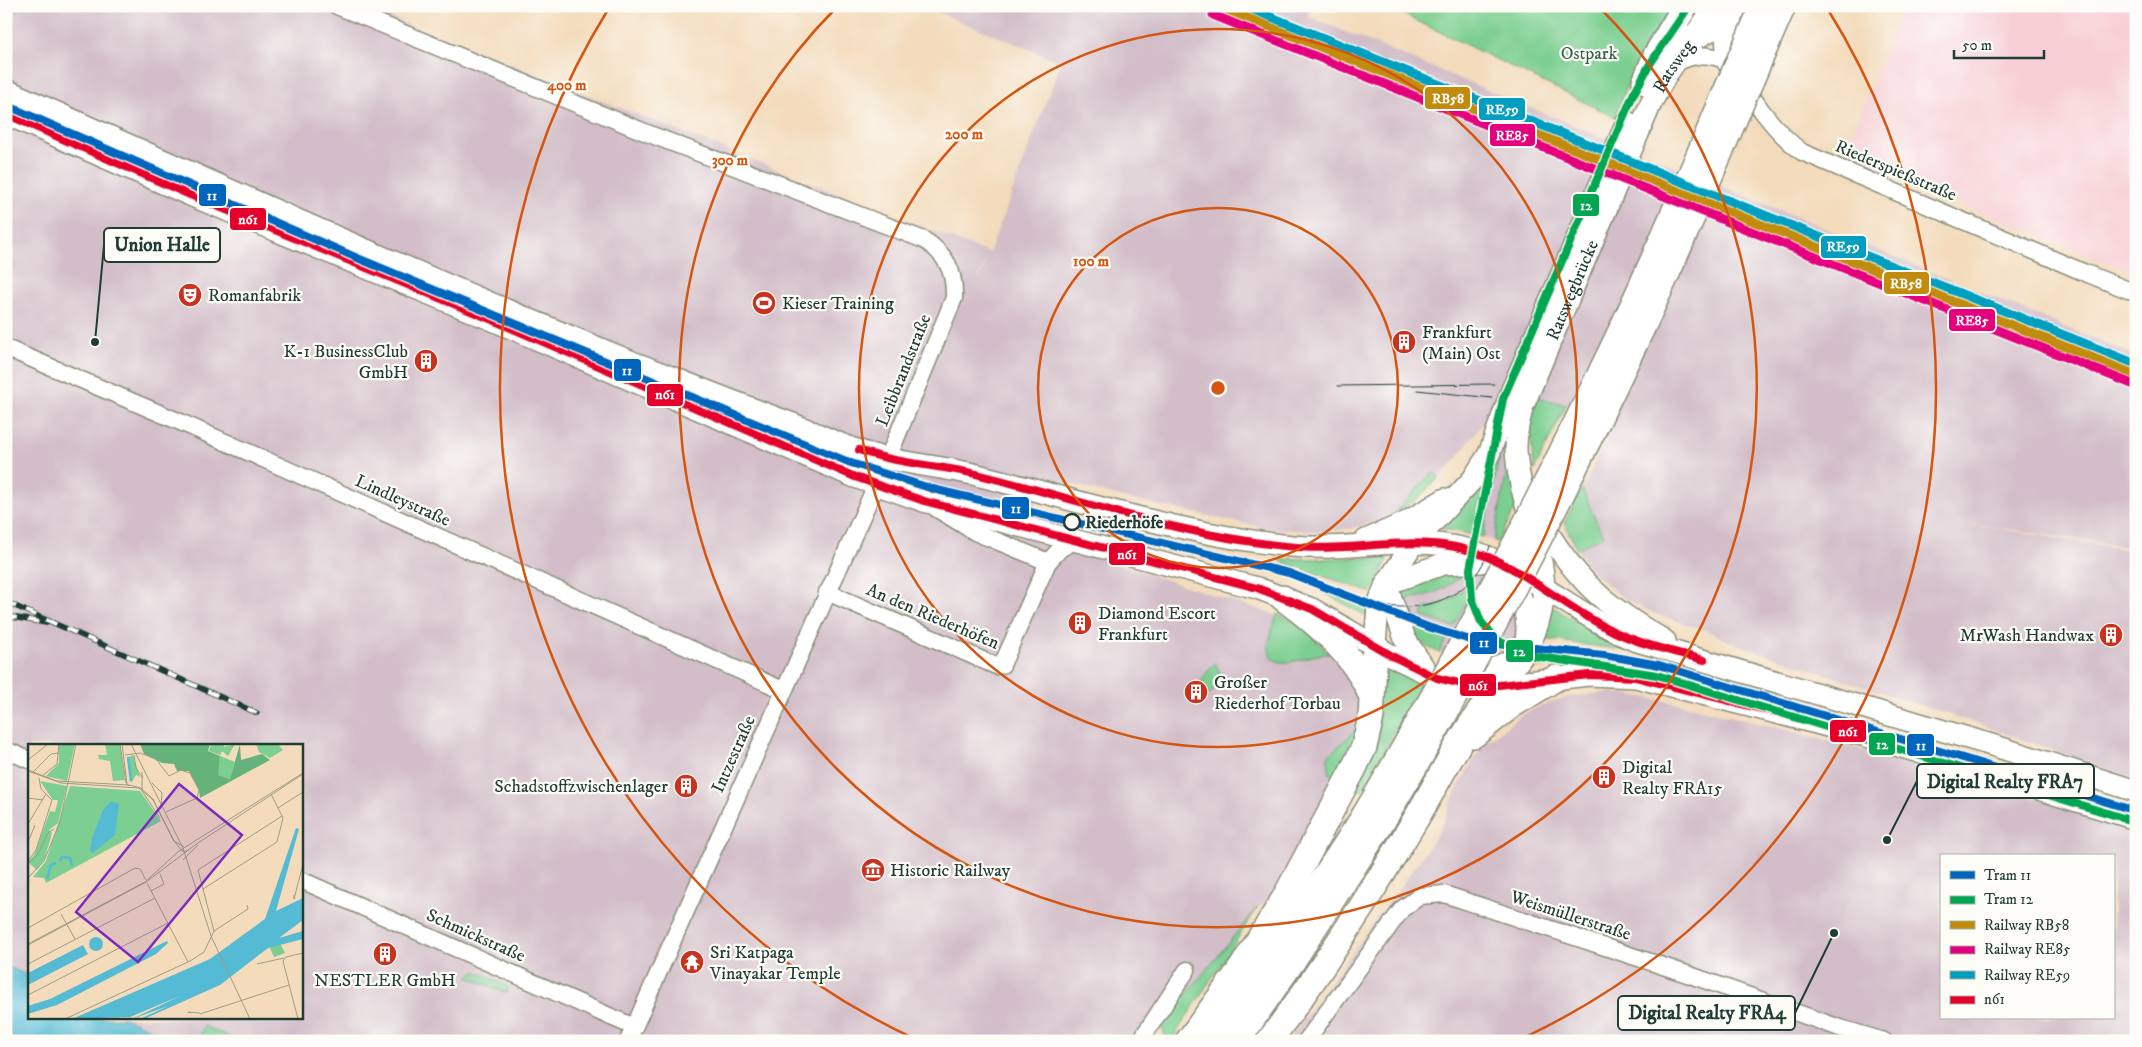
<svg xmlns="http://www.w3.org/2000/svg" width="2142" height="1047" viewBox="0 0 2142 1047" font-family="'IM FELL DW Pica',serif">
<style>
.built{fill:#f7cfd5}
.industrial{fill:#d2bdc8;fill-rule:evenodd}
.green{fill:#7dcf91;stroke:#4e8662}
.water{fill:#55bad3;stroke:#3a7c84}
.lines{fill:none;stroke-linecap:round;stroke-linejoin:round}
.minor-casing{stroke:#898c78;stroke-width:19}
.major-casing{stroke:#898c78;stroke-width:24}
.highway-casing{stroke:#898c78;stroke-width:28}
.minor{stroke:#fff;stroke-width:16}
.major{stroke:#fff;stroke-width:21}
.highway{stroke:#fff;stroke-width:25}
.tram{stroke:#1f3d34;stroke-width:1}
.rail-casing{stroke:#1f3d34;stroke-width:5.5}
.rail{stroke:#fdfcf7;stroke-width:4;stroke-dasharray:11;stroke-linecap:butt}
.highway-bridge-casing{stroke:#898c78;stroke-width:28;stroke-linecap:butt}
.highway-bridge{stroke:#fff;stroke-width:25}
.bus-1-casing{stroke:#fdfcf7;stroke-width:11}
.bus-1{stroke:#e4002b;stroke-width:8}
.rail-1-casing{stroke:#fdfcf7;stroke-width:12}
.rail-2-casing{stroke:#fdfcf7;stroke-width:12}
.rail-3-casing{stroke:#fdfcf7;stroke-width:12}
.rail-1{stroke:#c18c0d;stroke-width:9}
.rail-2{stroke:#e5007d;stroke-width:9}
.rail-3{stroke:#039ebf;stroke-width:9}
.tram-1-casing{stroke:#fdfcf7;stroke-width:11}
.tram-2-casing{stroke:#fdfcf7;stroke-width:11}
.tram-1{stroke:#0065bd;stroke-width:8}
.tram-2{stroke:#00a651;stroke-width:8}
.ring{fill:none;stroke:#d45610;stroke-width:2.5}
.stop-dot{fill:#fdfcf7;stroke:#1f3d34;stroke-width:2.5}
.labels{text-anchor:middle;stroke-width:4.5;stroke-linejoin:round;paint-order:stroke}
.park-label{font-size:18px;fill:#36624b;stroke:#fdfcf7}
.street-label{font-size:18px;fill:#1f3d34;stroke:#fdfcf7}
.poi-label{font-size:18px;fill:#1f3d34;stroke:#fdfcf7;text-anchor:start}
.stop-label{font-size:18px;font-weight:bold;fill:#1f3d34;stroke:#fdfcf7;text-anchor:start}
.inset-river{fill:none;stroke:#55bad3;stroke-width:2.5}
.inset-road{fill:none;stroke:#9e9c86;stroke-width:1}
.view{fill:#7b2cbf;fill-opacity:0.15;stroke:#7b2cbf;stroke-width:2.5}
.inset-edge{fill:none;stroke:#1f3d34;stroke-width:2.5}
.centre{fill:#d45610;stroke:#fdfcf7;stroke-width:2.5}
.ring-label{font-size:15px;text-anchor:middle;font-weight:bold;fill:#d45610;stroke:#fdfcf7;stroke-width:4.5;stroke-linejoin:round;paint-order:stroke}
.leader{fill:none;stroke:#1f3d34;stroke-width:2}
.callout-dot{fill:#1f3d34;stroke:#fdfcf7;stroke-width:2}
.callout{fill:#fdfcf7;stroke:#1f3d34;stroke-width:2}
.callout-label{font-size:19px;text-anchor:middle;font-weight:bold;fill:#1f3d34}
.line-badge{stroke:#fdfcf7;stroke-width:2}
.badge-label{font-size:14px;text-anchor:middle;font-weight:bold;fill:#fff}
</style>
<rect width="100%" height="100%" fill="#fdfcf7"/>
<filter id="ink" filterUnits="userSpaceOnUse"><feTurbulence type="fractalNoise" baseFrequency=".02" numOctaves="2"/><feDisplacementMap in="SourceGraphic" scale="10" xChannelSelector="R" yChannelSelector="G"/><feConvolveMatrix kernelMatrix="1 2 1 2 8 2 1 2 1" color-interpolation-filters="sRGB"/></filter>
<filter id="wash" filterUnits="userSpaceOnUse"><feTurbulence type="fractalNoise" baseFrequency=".0096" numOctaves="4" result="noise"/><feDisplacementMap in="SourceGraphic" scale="20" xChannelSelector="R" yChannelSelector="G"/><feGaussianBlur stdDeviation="1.12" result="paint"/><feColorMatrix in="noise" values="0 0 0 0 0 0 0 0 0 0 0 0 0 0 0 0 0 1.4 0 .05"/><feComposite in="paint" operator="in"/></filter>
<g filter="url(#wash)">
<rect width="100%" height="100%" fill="#f3dbbc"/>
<polygon class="built" points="1903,6 2136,6 2136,274 1843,158"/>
<g class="industrial">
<path d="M6,6h355l628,247 -11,27 13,5 -12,-5 82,-218 -139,-56h389l-4,10 829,340v192l-190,-28 190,31v228l-161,-56 -165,-54 -82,-28 -19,-10 -49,-15 -35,-17 -33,-27 -15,-23 25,-13 -20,-47 34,-70 -114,-31 -15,29 -30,41 -18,20 -6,-6 -38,40 -16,8 -25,8 -30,4 -59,-4 -137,-29 -73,-19 -11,-6 -18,61 262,84 21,12 50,57 2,42 -85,168 -18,9 -108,134h-1144zM29,746h272v272h-272z"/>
<polygon points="1512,417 1509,459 1494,541 1483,537 1499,458"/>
<path d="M1467,570h12l11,4 30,44 -4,22 -11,11 -14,7 -33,1 -19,-6 9,-17 -43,-14 -4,-27 2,-5 5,9 21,-4 20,-9zM1456,596l-3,31 -31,-11 2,-6z"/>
<path d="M1613,692l64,11 157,39 221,62 81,27v210h-848l141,-194 11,-17 17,-41 16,-28 14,-19 33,-26 20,-10 28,-9zM1941,856h172v162h-172z"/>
</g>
<g class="green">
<polygon points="1386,6 1673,6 1633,69 1615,117"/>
<polygon points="1535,396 1566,405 1534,471 1529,417"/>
<polygon points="1497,458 1499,458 1483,537 1442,529 1476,493"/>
<polygon points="1509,459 1519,501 1498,542 1494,541"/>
<polygon points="1433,472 1439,478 1415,501 1395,512"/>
<polygon points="1582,489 1603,536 1577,549 1564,523"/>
<polygon points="1388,558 1372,593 1280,561 1280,559"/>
<path d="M1467,570c-18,18 -34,26 -60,29l-4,-9 21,-12z"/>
<polygon points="1469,586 1474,588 1453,627 1422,616 1424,610 1446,602"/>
<polygon points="1319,587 1369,607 1368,617 1319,590"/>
<polygon points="1550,605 1585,627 1638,652 1543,639"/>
<path d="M1277,614l22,10 31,30c-20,-2 -41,16 -59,4l-3,-13z"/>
<polygon points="1405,622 1448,636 1439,653 1417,641"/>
<polygon points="1537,652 1600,658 1618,662 1581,662 1528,669"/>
<polygon points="1382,660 1423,681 1362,791 1354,787"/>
<path d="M1215,663l5,10c-3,17 -12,28 -29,26 9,-12 13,-26 24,-36z"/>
<polygon points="1362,724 1341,780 1329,773 1328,756"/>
<polygon points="1258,907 1171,1041 1167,1041 1162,1029 1165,1020"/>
<polygon points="476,971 509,987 506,993 468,977"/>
<polygon points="204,1026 238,1041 198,1041"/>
</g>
<polygon class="water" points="6,966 29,976 29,1018 125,1018 177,1041 6,1041"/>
</g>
<g filter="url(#ink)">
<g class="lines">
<g class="minor-casing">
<g id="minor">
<path d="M337,6l315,129 272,105c22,14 31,31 30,58l-66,160"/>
<path d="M1674,64c21,-11 35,-11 56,-2 21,34 40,66 72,90l281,120 45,18 8,1"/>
<polyline points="6,348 178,421 783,690"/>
<polyline points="937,509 975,532 1048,562"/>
<polyline points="827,592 996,666 1002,665 1048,562 1061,548 1075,541"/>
<polyline points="6,750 29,760"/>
<polyline points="301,880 634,1027"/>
<polyline points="1144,1035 1187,970"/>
<polyline points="628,1041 876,485"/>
<polyline points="1306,1041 1402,909 1420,896 1444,894 1690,975 1837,1027 1884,1041"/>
</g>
</g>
<g class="major-casing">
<g id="major">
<path d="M6,90c207,93 414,186 624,271 54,21 108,43 163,63 24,9 48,22 73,29 36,11 75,13 111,22 104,26 207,60 315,71 57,6 117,-12 174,3 56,16 111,67 168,91l361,106 141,45"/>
<polyline points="6,114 190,195 495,321 855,477 924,501 1257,588 1312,609 1394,657 1437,678 1467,685 1490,686 1589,675 1636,677 1863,735 2136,819"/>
<path d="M1538,516c37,64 64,88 127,125"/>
<polyline points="1366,540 1405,523 1445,499"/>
<path d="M1509,573c12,21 21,43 17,68"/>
<polyline points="1386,584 1443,564 1482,562"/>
<polyline points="1386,584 1405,639 1426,671"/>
<polyline points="1375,646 1378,605 1386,584 1413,544 1473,479 1489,454 1512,390 1627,122"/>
<polyline points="1455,676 1494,668 1522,656"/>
<path id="s1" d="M1501,685c12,-16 25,-32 33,-51 29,-67 -17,-122 -18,-187 0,-14 3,-28 7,-41l128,-303 15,-28 50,-69"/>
</g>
</g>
<g class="highway-casing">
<g id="highway">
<polyline points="1694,37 1750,6"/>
<polyline points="1730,62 1728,36 1734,14"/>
<polyline points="1645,82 1656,55 1685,6"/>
<path d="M1283,598c36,27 72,57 89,99"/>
<polyline points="1474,735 1512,705 1556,678"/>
<polyline points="1188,1041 1242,967 1284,899 1353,770 1364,747 1371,717 1375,646"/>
<polyline points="1211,1041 1282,942 1363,818"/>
<polyline points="1237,1041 1294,959 1379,827"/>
<path d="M1269,1041c53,-70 100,-144 145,-219 28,-46 50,-96 87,-137"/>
</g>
</g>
<use href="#minor" class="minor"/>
<use href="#major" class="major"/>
<use href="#highway" class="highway"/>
<g class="tram">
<polyline points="1338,386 1494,384"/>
<polyline points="1417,390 1492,398"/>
<path d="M1366,602c51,14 108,0 124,-56"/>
</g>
<g class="rail-casing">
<g id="rail">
<polyline points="6,602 257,713"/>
<polyline points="6,616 46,623"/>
</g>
</g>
<use href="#rail" class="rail"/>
<g class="highway-bridge-casing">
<g id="highway-bridge">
<path d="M1363,818c93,-155 176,-316 254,-479 52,-109 97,-222 146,-333"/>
<path d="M1379,827c93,-155 177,-316 254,-480 54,-112 100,-227 150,-341"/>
</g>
</g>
<use href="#highway-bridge" class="highway-bridge"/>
<g class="bus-1-casing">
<g id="bus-1">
<polyline points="6,114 190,195 495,321 855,477 924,501 1257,588 1312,609 1394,657 1437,678 1467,685 1490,686 1589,675 1636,677 1863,735 2136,819"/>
<path d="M859,450c38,14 78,15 117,24 106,26 211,64 320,73 56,5 113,-12 168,2 57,14 99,59 151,83 28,13 60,20 89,28"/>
</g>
</g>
<use href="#bus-1" class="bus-1"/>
<g class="rail-1-casing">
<polyline id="rail-1" points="1218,6 2136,375"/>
</g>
<g class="rail-2-casing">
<polyline id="rail-2" points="1213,15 2132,384"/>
</g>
<g class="rail-3-casing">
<polyline id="rail-3" points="1244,6 2136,364"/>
</g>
<use href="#rail-1" class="rail-1"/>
<use href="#rail-2" class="rail-2"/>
<use href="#rail-3" class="rail-3"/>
<g class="tram-1-casing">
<polyline id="tram-1" points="6,105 355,257 851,463 933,489 1289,573 1428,627 1477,642 1604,655 1659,665 2136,811"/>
</g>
<g class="tram-2-casing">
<polyline id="tram-2" points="1689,6 1650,64 1633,95 1503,399 1470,569 1472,598 1481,622 1496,639 1513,649 1534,656 1657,675 2133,821"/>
</g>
<use href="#tram-1" class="tram-1"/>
<use href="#tram-2" class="tram-2"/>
</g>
</g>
<g class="ring">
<circle cx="1218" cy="388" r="180"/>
<circle cx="1218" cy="388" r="359"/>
<path d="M1599 7A539 539 0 1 1 837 7"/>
<path d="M915 1039A718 718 0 0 1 609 8M1827 8A718 718 0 0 1 1521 1039"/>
</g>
<defs>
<g id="theatre-disc" transform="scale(1.25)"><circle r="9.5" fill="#c8321e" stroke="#fdfcf7"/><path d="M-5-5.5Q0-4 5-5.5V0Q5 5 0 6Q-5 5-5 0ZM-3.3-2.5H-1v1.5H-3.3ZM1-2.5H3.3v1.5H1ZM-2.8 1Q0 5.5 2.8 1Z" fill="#fff"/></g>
<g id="stadium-disc" transform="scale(1.25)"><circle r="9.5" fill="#c8321e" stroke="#fdfcf7"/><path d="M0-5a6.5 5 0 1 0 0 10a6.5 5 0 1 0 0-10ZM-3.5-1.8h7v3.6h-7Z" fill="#fff"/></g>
<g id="building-disc" transform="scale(1.25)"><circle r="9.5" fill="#c8321e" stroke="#fdfcf7"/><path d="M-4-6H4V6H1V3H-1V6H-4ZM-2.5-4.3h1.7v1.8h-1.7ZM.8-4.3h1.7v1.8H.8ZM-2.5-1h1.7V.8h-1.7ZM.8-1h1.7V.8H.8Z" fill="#fff"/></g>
<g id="museum-disc" transform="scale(1.25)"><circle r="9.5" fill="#c8321e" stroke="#fdfcf7"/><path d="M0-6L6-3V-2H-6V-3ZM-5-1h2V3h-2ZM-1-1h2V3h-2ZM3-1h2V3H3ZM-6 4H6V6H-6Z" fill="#fff"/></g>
<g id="temple-disc" transform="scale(1.25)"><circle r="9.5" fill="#c8321e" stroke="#fdfcf7"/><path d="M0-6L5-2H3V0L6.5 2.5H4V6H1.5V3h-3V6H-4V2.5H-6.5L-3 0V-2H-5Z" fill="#fff"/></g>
</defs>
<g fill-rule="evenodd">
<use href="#theatre-disc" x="190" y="295"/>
<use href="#stadium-disc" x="764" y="303"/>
<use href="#building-disc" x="1404" y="342"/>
<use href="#building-disc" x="426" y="361"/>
<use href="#building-disc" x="1080" y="623"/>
<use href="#building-disc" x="2111" y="635"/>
<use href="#building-disc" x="1196" y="692"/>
<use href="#building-disc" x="1604" y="777"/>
<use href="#building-disc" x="686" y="786"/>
<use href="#museum-disc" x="873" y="870"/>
<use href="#building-disc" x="385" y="954"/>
<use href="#temple-disc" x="692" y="962"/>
</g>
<circle class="stop-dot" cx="1072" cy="522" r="8"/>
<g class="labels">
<g class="park-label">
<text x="1589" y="59">Ostpark</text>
</g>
<g class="street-label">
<text dy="6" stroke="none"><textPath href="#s1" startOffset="666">Ratsweg</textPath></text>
<text transform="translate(1896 170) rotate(23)" y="6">Riederspießstraße</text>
<text dy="6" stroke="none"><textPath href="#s1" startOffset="420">Ratswegbrücke</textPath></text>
<text transform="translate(903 370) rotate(-68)" y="6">Leibbrandstraße</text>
<text transform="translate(403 500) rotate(24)" y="6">Lindleystraße</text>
<text transform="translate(933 616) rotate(23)" y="6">An den Riederhöfen</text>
<text transform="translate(733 754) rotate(-66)" y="6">Intzestraße</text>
<text transform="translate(1571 915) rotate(18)" y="6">Weismüllerstraße</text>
<text transform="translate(476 935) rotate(24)" y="6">Schmickstraße</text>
</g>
<g class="poi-label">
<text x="208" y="301">Romanfabrik</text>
<text x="782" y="309">Kieser Training</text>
<text x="1422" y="338">Frankfurt<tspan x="1422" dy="21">(Main) Ost</tspan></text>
<text x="408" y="357" text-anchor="end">K-1 BusinessClub<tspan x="408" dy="21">GmbH</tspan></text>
<text x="1098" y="619">Diamond Escort<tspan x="1098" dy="21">Frankfurt</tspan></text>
<text x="2094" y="641" text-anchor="end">MrWash Handwax</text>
<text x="1214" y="688">Großer<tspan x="1214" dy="21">Riederhof Torbau</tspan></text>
<text x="1622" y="773">Digital<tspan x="1622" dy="21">Realty FRA15</tspan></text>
<text x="668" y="792" text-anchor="end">Schadstoffzwischenlager</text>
<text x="890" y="876">Historic Railway</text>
<text x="710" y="958">Sri Katpaga<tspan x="710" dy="21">Vinayakar Temple</tspan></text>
<text x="385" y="986" text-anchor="middle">NESTLER GmbH</text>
</g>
<g class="stop-label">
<text x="1085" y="528">Riederhöfe</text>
</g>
</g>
<g transform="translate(28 744)">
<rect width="275" height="275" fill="#f3dbbc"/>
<path d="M31,0h16l-8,37 -21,-5 13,-13zM77,0h15l5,36 -12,1 -3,-20 -11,-2 -1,-4h9zM183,0h13v3l11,-3 -7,12 -6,-5 -2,4 -11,-4zM228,0h22l5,6 -13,8 -11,-6zM105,11l7,22 -4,-2 -5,8 -4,-25zM192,12l15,6 -5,17 -13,-4zM12,37l27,5 -9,37 -9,7 3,3 -7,25 -8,12 -9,-8 6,-7 16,-44 5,1 3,-12h-5zM42,42l70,5 21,30 -115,62 -2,-5 -11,-1 13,-16zM252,199l5,10 -11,4 -4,-9 -3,1z" fill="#7dcf91"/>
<path d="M112,0h70l-2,7 12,5 -2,19 12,4 10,-35 1,16 21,-6 8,6 -70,38 -1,-8 -10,-19h-12l-3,-7 -12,-1 -18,-9z" fill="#66b27b"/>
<path d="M83,57l8,3 -4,31 -22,18 -3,-2 2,-13 11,-28zM268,84l3,1 -23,82 27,-13v22l-24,18 24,-7v8l-35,9 -48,37 -76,34h-4l28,-13 -36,13 48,-23 -50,21 -58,2 138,-60 55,-40zM61 200a7 7 0 1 1 14 0a7 7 0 1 1-14 0ZM139,197l1,2 -12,11 -99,51 -29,9v-8l22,-7zM55,201l5,9 -60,31v-12z" fill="#55bad3"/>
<path class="inset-river" d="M100,13l3,24M32,117l2,-4 8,1 2,8M19,135l4,-14 5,-2"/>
<path class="inset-road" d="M92,0l6,39 3,3M94,0l5,40M103,0l52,104 28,88 39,83M97,11l15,-2 16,6 13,17 12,-6 9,3 9,17 -2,8 -31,14M106,11l2,13 7,10M0,16l20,-16M0,26l29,11 72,4 12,3 12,11 21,42 10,6M0,27l33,12 78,5 14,12 21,41 9,11 6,-2M5,28l18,-18 8,-1M114,28v19l18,27M14,32l15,-12 2,-20M124,39l10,10 -1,13M0,54l15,2M250,64l25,-16M0,80l18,-30M0,98l7,-17M155,116l15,-15M0,117l8,-11 16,-50 -11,-11 -2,-11M1,119l9,-9 10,-21 6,-4M0,134l16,-17 16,-39 16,-78M119,139l41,79M175,145l74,-47 6,-24 -12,-24M123,147l13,-7 -4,-10M266,151v4l9,-35M33,170l14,25M0,184l107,-60 5,1 6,11M186,187l-16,-61 84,-54M186,187l34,-22 -1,-4M0,200l117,-62 34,-31 124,-78M0,201l118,-63 49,-37 108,-71M0,220l127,-66M229,220l27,-6M0,251l140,-72M163,269l-3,-1 12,1M172,270l89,-29M37,275l125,-58 14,-9 10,-21M270,275l-15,-58 3,-4 17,-4"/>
<path class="view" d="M151,40l63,51 -104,127 -62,-50z"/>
<rect width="275" height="275" class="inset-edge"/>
</g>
<circle cx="1218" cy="388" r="8" class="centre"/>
<g class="ring-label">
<text x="567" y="90">400 m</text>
<text x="964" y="139">200 m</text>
<text x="730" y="165">300 m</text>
<text x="1091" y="266">100 m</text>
</g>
<path class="leader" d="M95 342L104 245M1887 840L1917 781M1834 933L1795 1013"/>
<g class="callout-dot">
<circle cx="95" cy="342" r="5"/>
<circle cx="1887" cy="840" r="5"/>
<circle cx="1834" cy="933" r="5"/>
</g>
<g class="callout">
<rect x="104" y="228" width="116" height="34" rx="5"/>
<rect x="1917" y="764" width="177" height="34" rx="5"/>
<rect x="1618" y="996" width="177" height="34" rx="5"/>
</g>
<g class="callout-label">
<text x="162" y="251">Union Halle</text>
<text x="2005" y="788">Digital Realty FRA7</text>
<text x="1707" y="1019">Digital Realty FRA4</text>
</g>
<g class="line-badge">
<rect x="1424" y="86" width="47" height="24" rx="5" fill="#c18c0d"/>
<rect x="1478" y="97" width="48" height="24" rx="5" fill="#039ebf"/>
<rect x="1489" y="123" width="47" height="24" rx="5" fill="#e5007d"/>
<rect x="198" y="183" width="29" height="24" rx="5" fill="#0065bd"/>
<rect x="1572" y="193" width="28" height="24" rx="5" fill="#00a651"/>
<rect x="229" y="207" width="38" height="24" rx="5" fill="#e4002b"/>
<rect x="1820" y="235" width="47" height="24" rx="5" fill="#039ebf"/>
<rect x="1883" y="271" width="47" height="24" rx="5" fill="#c18c0d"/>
<rect x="1948" y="308" width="48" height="24" rx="5" fill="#e5007d"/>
<rect x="613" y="358" width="29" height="24" rx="5" fill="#0065bd"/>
<rect x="646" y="383" width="38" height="24" rx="5" fill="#e4002b"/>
<rect x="1001" y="496" width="29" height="24" rx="5" fill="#0065bd"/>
<rect x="1108" y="542" width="38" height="24" rx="5" fill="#e4002b"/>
<rect x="1469" y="631" width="29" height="24" rx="5" fill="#0065bd"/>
<rect x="1505" y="639" width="29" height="24" rx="5" fill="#00a651"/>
<rect x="1459" y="673" width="38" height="24" rx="5" fill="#e4002b"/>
<rect x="1829" y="719" width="38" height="24" rx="5" fill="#e4002b"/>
<rect x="1868" y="732" width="28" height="24" rx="5" fill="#00a651"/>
<rect x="1906" y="733" width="29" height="24" rx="5" fill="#0065bd"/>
</g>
<g class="badge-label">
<text x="1448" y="103">RB58</text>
<text x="1502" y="114">RE59</text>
<text x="1512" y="140">RE85</text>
<text x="212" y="200">11</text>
<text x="1586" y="210">12</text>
<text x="248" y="224">n61</text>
<text x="1843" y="251">RE59</text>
<text x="1906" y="288">RB58</text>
<text x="1972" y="325">RE85</text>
<text x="627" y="375">11</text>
<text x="665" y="399">n61</text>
<text x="1016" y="513">11</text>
<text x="1127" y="559">n61</text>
<text x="1484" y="647">11</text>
<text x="1519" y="656">12</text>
<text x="1478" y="690">n61</text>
<text x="1848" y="736">n61</text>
<text x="1882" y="749">12</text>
<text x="1921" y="750">11</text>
</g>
<rect width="2142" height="1047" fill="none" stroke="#fdfcf7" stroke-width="25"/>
<rect x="1940" y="854" width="175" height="165" fill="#fdfcf7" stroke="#a4b0a9"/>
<rect x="1950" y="871" width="25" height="8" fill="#0065bd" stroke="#a4b0a9"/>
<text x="1984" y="880" font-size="15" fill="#1f3d34">Tram 11</text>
<rect x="1950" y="896" width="25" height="8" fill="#00a651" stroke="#a4b0a9"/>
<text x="1984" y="904" font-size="15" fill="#1f3d34">Tram 12</text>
<rect x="1950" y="921" width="25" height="8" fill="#c18c0d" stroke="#a4b0a9"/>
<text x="1984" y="930" font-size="15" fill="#1f3d34">Railway RB58</text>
<rect x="1950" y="946" width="25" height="8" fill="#e5007d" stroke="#a4b0a9"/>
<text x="1984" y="954" font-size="15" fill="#1f3d34">Railway RE85</text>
<rect x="1950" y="971" width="25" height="8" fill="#039ebf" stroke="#a4b0a9"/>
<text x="1984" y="980" font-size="15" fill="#1f3d34">Railway RE59</text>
<rect x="1950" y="996" width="25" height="8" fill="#e4002b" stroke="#a4b0a9"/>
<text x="1984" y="1004" font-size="15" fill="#1f3d34">n61</text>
<path d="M1954 50v8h90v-8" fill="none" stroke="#1f3d34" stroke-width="2.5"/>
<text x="1962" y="50" font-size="15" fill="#1f3d34" stroke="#fdfcf7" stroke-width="4" paint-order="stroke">50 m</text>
</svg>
